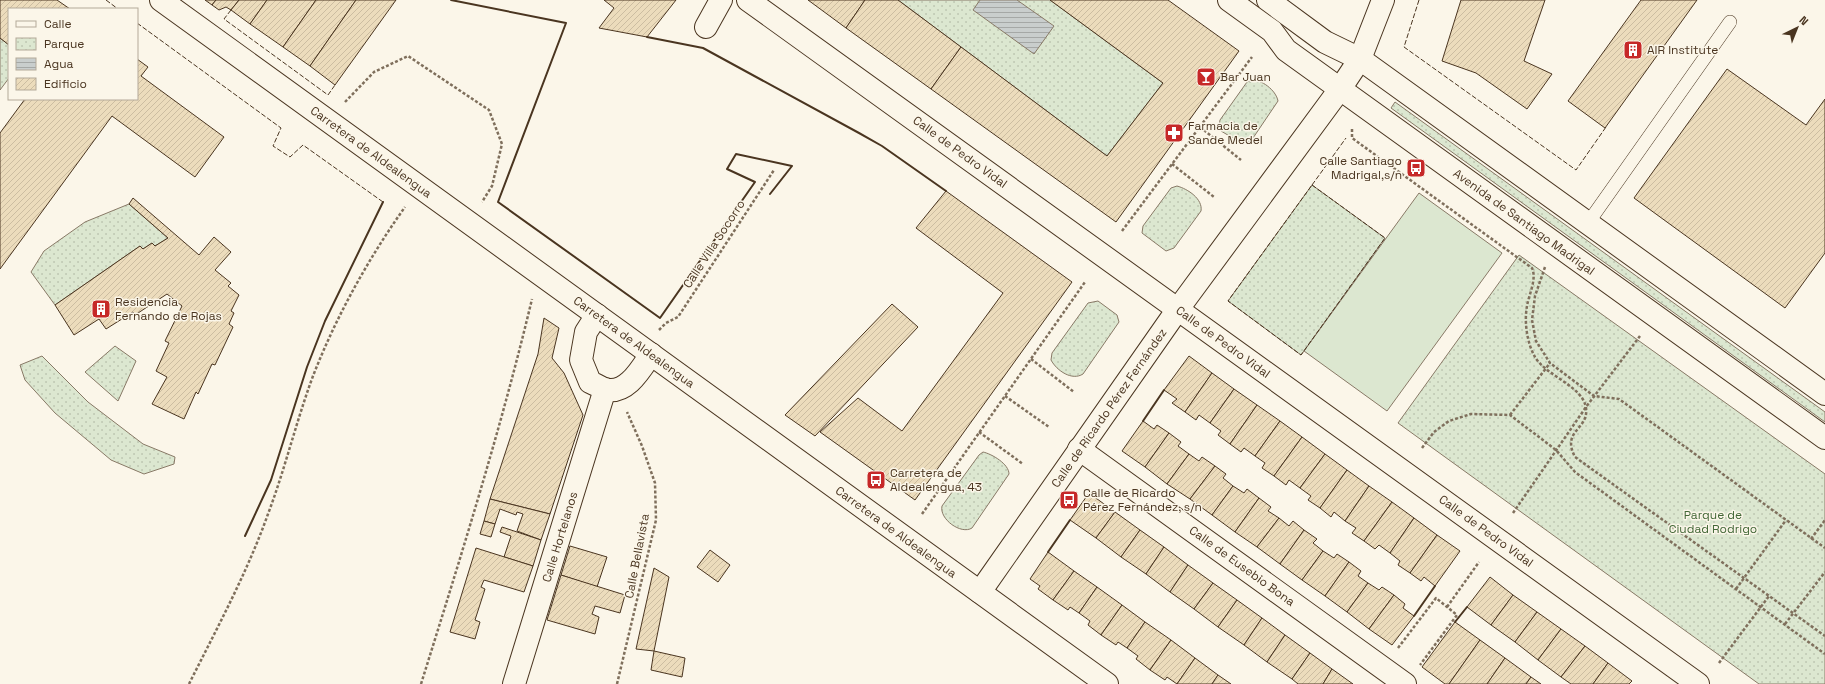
<svg xmlns="http://www.w3.org/2000/svg" width="1825" height="684" viewBox="0 0 1825 684" font-family="'Space Grotesk',sans-serif">
<style>
.grass{fill:#dce7d0;stroke:#887966}
.park{fill:url(#park-dots);stroke:#887966}
.water{fill:url(#water-rules);stroke:#887966}
.building{fill:url(#building-hatch);stroke:#4a3520}
.lines{fill:none;stroke-linecap:round;stroke-linejoin:round}
.lane-casing{stroke:#4a3520;stroke-width:14}
.street-casing{stroke:#4a3520;stroke-width:24}
.secondary-casing{stroke:#4a3520;stroke-width:24}
.path{stroke:#7f6f5c;stroke-width:2.5;stroke-dasharray:3 2;stroke-linecap:butt}
.lane{stroke:#fbf6e9;stroke-width:13}
.street{stroke:#fbf6e9;stroke-width:22}
.secondary{stroke:#fbf6e9;stroke-width:22}
.fence{stroke:#4a3520;stroke-width:1;stroke-dasharray:5 2;stroke-linecap:butt}
.wall{stroke:#4a3520;stroke-width:2}
.labels{text-anchor:middle;stroke-width:3;stroke-linejoin:round;paint-order:stroke}
.poi-label{font-size:12px;fill:#4a3520;stroke:#fbf6e9;text-anchor:start}
.street-label{font-size:12px;fill:#4a3520;stroke:#fbf6e9}
.park-label{font-size:12px;fill:#436837;stroke:#fbf6e9}
</style>
<defs>
<pattern id="park-dots" width="8" height="8" patternUnits="userSpaceOnUse"><rect width="8" height="8" fill="#dce7d0"/><path d="M2 2h.1M6 6h.1" fill="none" stroke="#bec7b2" stroke-width="1.8" stroke-linecap="round"/></pattern>
<pattern id="water-rules" width="6" height="5" patternUnits="userSpaceOnUse"><rect width="6" height="5" fill="#c9cecd"/><path d="M0 2.5h6" fill="none" stroke="#a5a8a6"/></pattern>
<pattern id="building-hatch" width="6" height="6" patternUnits="userSpaceOnUse"><rect width="6" height="6" fill="#ecdcbc"/><path d="M-1 1l2-2M0 6l6-6M5 7l2-2" fill="none" stroke="#ccbda1"/></pattern>
</defs>
<rect width="100%" height="100%" fill="#fbf6e9"/>
<polygon class="grass" points="1419,193 1502,253 1387,411 1304,351"/>
<g class="park">
<polygon points="898,0 1050,0 1163,83 1107,156"/>
<polygon points="0,38 9,45 9,78 0,90"/>
<path d="M1251,80c10,-1 25,10 27,21l-27,40 -8,3 -22,-13 -2,-4 1,-7 27,-38z"/>
<polygon points="1395,102 1825,412 1825,422 1391,108"/>
<polygon points="1312,185 1385,238 1301,355 1228,301"/>
<path d="M1177,186c11,3 26,13 24,25l-27,37 -8,3 -24,-18 1,-7 28,-38z"/>
<polygon points="129,204 168,238 155,246 152,243 143,249 140,246 55,305 31,272 44,251 85,222"/>
<polygon points="1519,255 1825,474 1825,684 1759,684 1398,423"/>
<path d="M1098,301l19,14 2,7 -36,52c-11,7 -26,-3 -32,-14l1,-7 36,-50z"/>
<polygon points="115,346 136,361 118,401 85,372"/>
<polygon points="42,356 88,402 143,444 175,457 174,464 144,474 111,460 55,413 25,380 20,365"/>
<path d="M983,452c9,2 26,12 26,22l-37,54c-11,7 -33,-9 -30,-22l37,-51z"/>
</g>
<polygon class="water" points="980,0 1017,0 1054,26 1034,54 973,10"/>
<g class="building">
<polygon points="0,0 57,0 70,9 9,9 9,45 0,38"/>
<polygon points="205,0 216,0 212,5"/>
<polygon points="216,0 239,0 231,10 226,7 219,10 212,5"/>
<polygon points="239,0 267,0 250,24 231,10"/>
<polygon points="267,0 316,0 283,47 250,24"/>
<polygon points="316,0 356,0 310,66 283,47"/>
<polygon points="356,0 396,0 335,85 310,66"/>
<polygon points="604,0 676,0 647,37 599,28 614,8"/>
<polygon points="808,0 865,0 846,28"/>
<polygon points="865,0 898,0 961,47 931,89 846,28"/>
<polygon points="1050,0 1168,0 1239,51 1116,222 931,89 961,47 1107,156 1163,83"/>
<polygon points="1461,0 1545,0 1524,61 1552,74 1527,109 1476,73 1442,61"/>
<polygon points="1641,0 1697,0 1605,128 1568,101"/>
<polygon points="137,59 148,67 141,76 224,137 195,177 112,116 0,269 0,133 25,99 137,99"/>
<polygon points="1727,69 1806,125 1825,99 1825,253 1785,308 1634,198"/>
<polygon points="946,191 1072,282 915,500 820,432 858,398 902,431 1003,293 916,228"/>
<polygon points="133,198 199,255 214,237 231,252 215,270 231,283 228,286 239,295 231,311 234,313 229,324 233,327 215,365 212,364 198,394 196,392 184,419 152,404 167,377 156,371 169,343 165,341 182,306 167,294 135,315 133,312 106,329 99,319 74,335 55,305 140,246 143,249 152,243 155,246 168,238 129,204"/>
<polygon points="892,304 918,327 815,436 785,415"/>
<polygon points="544,318 559,328 552,358 564,373 583,415 550,514 490,499 538,354"/>
<polygon points="1189,356 1212,373 1185,412 1172,403 1177,399 1164,390"/>
<polygon points="1212,373 1234,389 1210,423 1199,415 1196,420 1185,412"/>
<polygon points="1234,389 1257,405 1230,444 1218,435 1221,431 1210,423"/>
<polygon points="1257,405 1280,421 1255,456 1244,448 1241,452 1230,444"/>
<polygon points="1143,421 1154,429 1157,425 1169,433 1145,467 1122,451"/>
<polygon points="1280,421 1302,437 1274,476 1262,468 1265,463 1255,456"/>
<polygon points="1169,433 1181,442 1178,446 1189,454 1167,484 1145,467"/>
<polygon points="1302,437 1325,454 1300,488 1289,480 1286,485 1274,476"/>
<polygon points="1189,454 1199,461 1202,457 1215,466 1190,499 1167,484"/>
<polygon points="1325,454 1347,470 1320,508 1308,500 1311,496 1300,488"/>
<polygon points="1215,466 1226,474 1223,478 1233,486 1212,515 1190,499"/>
<polygon points="1347,470 1369,486 1345,521 1334,512 1331,517 1320,508"/>
<polygon points="1233,486 1244,493 1247,489 1259,498 1235,532 1212,515"/>
<polygon points="1369,486 1392,502 1364,541 1352,533 1356,528 1345,521"/>
<polygon points="1089,493 1115,512 1096,538 1070,520"/>
<polygon points="1259,498 1271,507 1268,511 1279,518 1257,547 1235,532"/>
<polygon points="490,499 550,514 541,540 517,531 523,514 517,512 516,515 500,509 495,524 484,521"/>
<polygon points="1392,502 1414,518 1390,553 1379,545 1375,549 1364,541"/>
<polygon points="1115,512 1140,530 1121,557 1096,538"/>
<polygon points="1279,518 1289,526 1293,521 1304,530 1280,564 1257,547"/>
<polygon points="1414,518 1437,535 1410,573 1398,565 1400,561 1390,553"/>
<polygon points="484,521 495,524 491,537 480,534"/>
<polygon points="502,527 541,540 533,566 504,557 511,536 500,532"/>
<polygon points="1140,530 1164,547 1146,574 1121,557"/>
<polygon points="1304,530 1317,539 1313,543 1323,551 1302,580 1280,564"/>
<polygon points="1437,535 1460,551 1435,586 1424,577 1421,581 1410,573"/>
<polygon points="570,546 607,557 597,587 561,575"/>
<polygon points="1164,547 1188,565 1170,592 1146,574"/>
<polygon points="476,548 533,566 524,592 484,580 481,587 485,589 475,620 480,622 475,639 450,632"/>
<polygon points="710,550 730,565 718,582 697,567"/>
<polygon points="1323,551 1334,558 1337,554 1349,562 1325,596 1302,580"/>
<polygon points="1048,552 1074,571 1053,600 1038,589 1040,586 1030,579"/>
<polygon points="1349,562 1361,571 1358,576 1368,583 1347,612 1325,596"/>
<polygon points="1188,565 1213,583 1194,609 1170,592"/>
<polygon points="654,568 669,577 654,651 636,649"/>
<polygon points="1074,571 1097,587 1079,613 1070,607 1068,610 1053,600"/>
<polygon points="561,575 625,595 620,613 595,606 592,614 599,617 595,634 547,620"/>
<polygon points="1490,577 1513,595 1491,625 1467,607"/>
<polygon points="1213,583 1237,600 1218,627 1194,609"/>
<polygon points="1368,583 1379,590 1382,587 1394,595 1369,629 1347,612"/>
<polygon points="1097,587 1122,605 1101,635 1088,625 1090,621 1079,613"/>
<polygon points="1394,595 1405,604 1403,608 1414,616 1392,645 1369,629"/>
<polygon points="1513,595 1537,612 1515,642 1491,625"/>
<polygon points="1237,600 1262,618 1244,645 1218,627"/>
<polygon points="1122,605 1145,622 1127,648 1118,642 1116,645 1101,635"/>
<polygon points="1537,612 1561,629 1538,660 1515,642"/>
<polygon points="1262,618 1285,635 1267,662 1244,645"/>
<polygon points="1145,622 1171,640 1150,670 1136,659 1138,656 1127,648"/>
<polygon points="1455,622 1480,640 1449,684 1445,684 1422,667"/>
<polygon points="1561,629 1585,646 1561,677 1538,660"/>
<polygon points="1285,635 1310,653 1292,679 1267,662"/>
<polygon points="1171,640 1195,658 1177,684 1167,677 1165,680 1150,670"/>
<polygon points="1480,640 1505,658 1487,684 1449,684"/>
<polygon points="1585,646 1608,663 1593,684 1571,684 1561,677"/>
<polygon points="654,651 685,658 682,677 651,670"/>
<polygon points="1310,653 1332,669 1323,684 1298,684 1292,679"/>
<polygon points="1195,658 1218,675 1212,684 1177,684"/>
<polygon points="1505,658 1531,677 1526,684 1487,684"/>
<polygon points="1608,663 1632,681 1629,684 1593,684"/>
<polygon points="1332,669 1353,684 1323,684"/>
<polygon points="1218,675 1231,684 1212,684"/>
<polygon points="1531,677 1541,684 1526,684"/>
</g>
<g class="lines">
<g class="lane-casing">
<polyline id="lane" points="1588,223 1730,22"/>
</g>
<g class="street-casing">
<g id="street">
<polyline points="748,0 1698,684"/>
<polyline points="1229,0 1272,31 1286,50 1825,438"/>
<polyline points="1268,0 1325,42 1360,59 1825,394"/>
<polyline points="706,27 721,0"/>
<path d="M597,315l-11,17 -5,28 9,22c5,2 10,5 14,7 22,7 37,-20 47,-35"/>
<polyline points="1079,449 1405,684"/>
<polyline points="980,592 1178,309 1340,89 1360,59 1383,0"/>
<polyline points="514,684 605,389"/>
</g>
</g>
<g class="secondary-casing">
<polyline id="secondary" points="161,0 1107,684"/>
</g>
<g class="path">
<polyline points="345,102 374,72 408,56 489,110 502,144 492,186 482,202"/>
<polyline points="1200,127 1241,160"/>
<path d="M1352,129v9l180,130c5,11 -3,26 -5,38 -3,16 0,37 8,51 11,19 48,29 51,51 3,22 -25,22 -11,49l250,179"/>
<polyline points="1172,164 1214,197"/>
<polyline points="1122,231 1252,57"/>
<polyline points="1545,267 1535,296 1532,320 1536,341 1550,363 1594,396 1619,399 1825,548"/>
<polyline points="659,330 666,323 678,317 774,170"/>
<polyline points="1031,359 1074,392"/>
<polyline points="1005,396 1049,427"/>
<polyline points="1510,415 1550,363"/>
<polyline points="979,432 1023,464"/>
<polyline points="1422,448 1434,432 1449,421 1471,414 1510,415 1556,450 1575,472 1825,654"/>
<polyline points="1513,513 1586,407 1640,336"/>
<polyline points="922,514 1085,282"/>
<polyline points="1811,539 1825,520"/>
<polyline points="1736,589 1786,520"/>
<polyline points="1447,607 1479,562"/>
<polyline points="1785,624 1825,572"/>
<polyline points="1398,648 1436,598 1457,615 1420,665"/>
<polyline points="1719,663 1769,596"/>
<path d="M189,684c28,-56 58,-111 79,-170 17,-45 28,-92 45,-138 23,-59 55,-117 92,-169"/>
<path d="M421,684c40,-128 80,-255 111,-385"/>
<polyline points="617,684 656,520 655,483 642,446 627,412"/>
</g>
<use href="#lane" class="lane"/>
<use href="#street" class="street"/>
<use href="#secondary" class="secondary"/>
<g class="fence">
<polyline points="106,0 118,9"/>
<polyline points="1419,0 1404,47 1576,170 1606,127"/>
<polyline points="231,10 224,19 328,95 335,85"/>
<polyline points="137,23 281,128 273,146 290,157 303,145 383,202"/>
<polygon points="1312,185 1385,238 1301,355 1228,301"/>
<polyline points="1312,185 1346,138"/>
</g>
<g class="wall">
<polyline points="451,0 566,23 498,202 660,318 755,182 727,169 736,154 792,166 770,194"/>
<polyline points="647,37 703,48 859,133 882,146 946,191"/>
<polyline points="1143,421 1164,390"/>
<polyline points="245,536 271,480 307,367 325,321 383,202"/>
<polyline points="1048,552 1070,520"/>
<polyline points="1414,616 1435,586"/>
<polyline points="1455,622 1467,607"/>
</g>
</g>
<defs>
<g id="building-square" transform="scale(1)"><rect x="-9" y="-9" width="18" height="18" rx="4" fill="#c62828" stroke="#fbf6e9"/><path d="M-4-6H4V6H1V3H-1V6H-4ZM-2.5-4.3h1.7v1.8h-1.7ZM.8-4.3h1.7v1.8H.8ZM-2.5-1h1.7V.8h-1.7ZM.8-1h1.7V.8H.8Z" fill="#fff"/></g>
<g id="bar-square" transform="scale(1)"><rect x="-9" y="-9" width="18" height="18" rx="4" fill="#c62828" stroke="#fbf6e9"/><path d="M-6-5H6L.8 .8V4.5H3.5V6h-7V4.5H-.8V.8Z" fill="#fff"/></g>
<g id="pharmacy-square" transform="scale(1)"><rect x="-9" y="-9" width="18" height="18" rx="4" fill="#c62828" stroke="#fbf6e9"/><path d="M-2-6h4v4h4v4h-4v4h-4v-4h-4v-4h4Z" fill="#fff"/></g>
<g id="bus-square" transform="scale(1)"><rect x="-9" y="-9" width="18" height="18" rx="4" fill="#c62828" stroke="#fbf6e9"/><path d="M-5-6H5V4H4V6H2V4H-2V6H-4V4H-5ZM-3.5-4V0h7V-4ZM-3.5 1.2v1.5H-2V1.2ZM2 1.2v1.5H3.5V1.2Z" fill="#fff"/></g>
</defs>
<g fill-rule="evenodd">
<use href="#building-square" x="1633" y="50"/>
<use href="#bar-square" x="1206" y="77"/>
<use href="#pharmacy-square" x="1174" y="133"/>
<use href="#bus-square" x="1416" y="168"/>
<use href="#building-square" x="101" y="309"/>
<use href="#bus-square" x="876" y="480"/>
<use href="#bus-square" x="1069" y="500"/>
</g>
<g class="labels">
<g class="poi-label">
<text x="1647" y="54">AIR Institute</text>
<text x="1220" y="81">Bar Juan</text>
<text x="1188" y="130">Farmacia de<tspan x="1188" dy="14">Sande Medel</tspan></text>
<text x="1402" y="165" text-anchor="end">Calle Santiago<tspan x="1402" dy="14">Madrigal,s/n</tspan></text>
<text x="115" y="306">Residencia<tspan x="115" dy="14">Fernando de Rojas</tspan></text>
<text x="890" y="477">Carretera de<tspan x="890" dy="14">Aldealengua, 43</tspan></text>
<text x="1083" y="497">Calle de Ricardo<tspan x="1083" dy="14">Pérez Fernández, s/n</tspan></text>
</g>
<g class="street-label">
<text transform="translate(371 152) rotate(36)" y="4">Carretera de Aldealengua</text>
<text transform="translate(960 152) rotate(36)" y="4">Calle de Pedro Vidal</text>
<text transform="translate(1524 222) rotate(36)" y="4">Avenida de Santiago Madrigal</text>
<text transform="translate(714 244) rotate(-57)" y="4">Calle Villa Socorro</text>
<text transform="translate(634 342) rotate(36)" y="4">Carretera de Aldealengua</text>
<text transform="translate(1223 342) rotate(36)" y="4">Calle de Pedro Vidal</text>
<text transform="translate(1109 408) rotate(-55)" y="4">Calle de Ricardo Pérez Fernández</text>
<text transform="translate(1486 531) rotate(36)" y="4">Calle de Pedro Vidal</text>
<text transform="translate(896 532) rotate(36)" y="4">Carretera de Aldealengua</text>
<text transform="translate(560 537) rotate(-73)" y="4">Calle Hortelanos</text>
<text transform="translate(637 556) rotate(-79)" y="4">Calle Bellavista</text>
<text transform="translate(1242 566) rotate(36)" y="4">Calle de Eusebio Bona</text>
</g>
<g class="park-label">
<text x="1713" y="519">Parque de<tspan x="1713" dy="14">Ciudad Rodrigo</tspan></text>
</g>
</g>
<rect x="8" y="8" width="130" height="92" fill="#fbf6e9" stroke="#b4a999"/>
<rect x="16" y="21" width="20" height="6" fill="#fbf6e9" stroke="#b4a999"/>
<text x="44" y="28" font-size="12" fill="#4a3520">Calle</text>
<rect x="16" y="38" width="20" height="12" fill="url(#park-dots)" stroke="#b4a999"/>
<text x="44" y="48" font-size="12" fill="#4a3520">Parque</text>
<rect x="16" y="58" width="20" height="12" fill="url(#water-rules)" stroke="#b4a999"/>
<text x="44" y="68" font-size="12" fill="#4a3520">Agua</text>
<rect x="16" y="78" width="20" height="12" fill="url(#building-hatch)" stroke="#b4a999"/>
<text x="44" y="88" font-size="12" fill="#4a3520">Edificio</text>
<g transform="translate(1797 28) rotate(43)" stroke="#fbf6e9" stroke-width="3" paint-order="stroke">
<path d="M0-3L7 15L0 10L-7 15Z" fill="#4a3520"/>
<text y="-6" font-size="11" font-weight="bold" text-anchor="middle" fill="#4a3520">N</text>
</g>
</svg>
